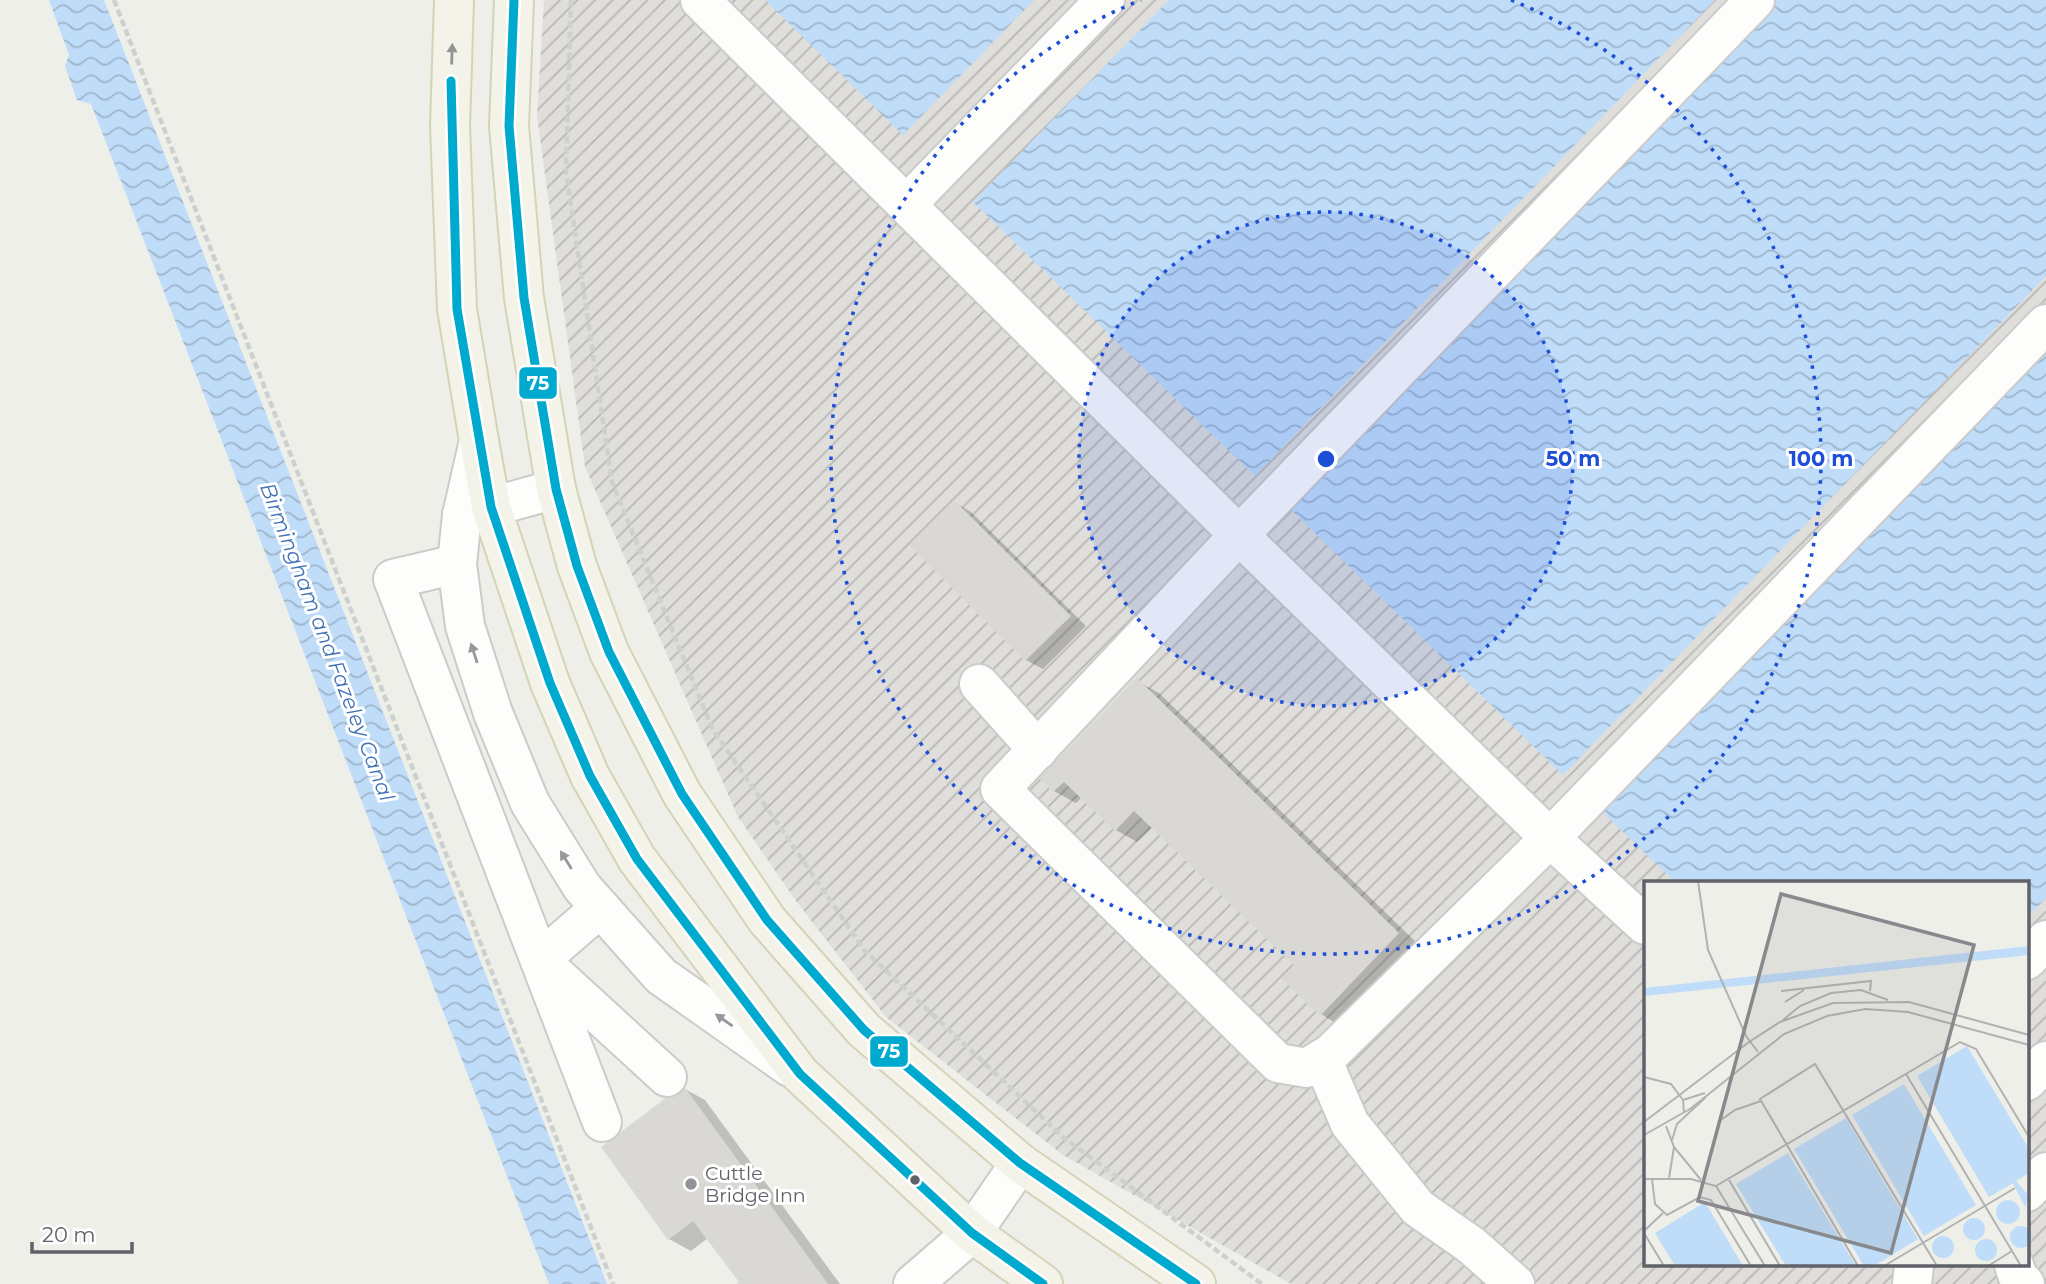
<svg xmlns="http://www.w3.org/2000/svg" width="2046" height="1284" viewBox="0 0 2046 1284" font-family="Montserrat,sans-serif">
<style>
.industrial{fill:url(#industrial-furrows);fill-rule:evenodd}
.water{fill:url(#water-waves)}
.shadow{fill:#0003}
.building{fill:#d9d8d5}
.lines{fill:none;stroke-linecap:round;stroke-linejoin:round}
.minor-casing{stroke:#cbcbcb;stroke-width:42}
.major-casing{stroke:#d7d1b7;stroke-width:42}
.path{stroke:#ccd1ce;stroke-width:4.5;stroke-dasharray:7 3.5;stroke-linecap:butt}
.minor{stroke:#fdfdfc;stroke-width:38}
.major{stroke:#f4f3e9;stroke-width:38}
.bus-1-casing{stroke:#fff;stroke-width:14}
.bus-1{stroke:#00a9ce;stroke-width:9}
.oneway{fill:#939595}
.oneway2{fill:#96989c}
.ring{fill:none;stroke:#1d4ed8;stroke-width:3.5;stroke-dasharray:3.5 7}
.bus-dot{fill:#5f6268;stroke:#fff;stroke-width:2.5}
.poi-dot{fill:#919396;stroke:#fff;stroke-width:2.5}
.labels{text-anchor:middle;stroke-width:6;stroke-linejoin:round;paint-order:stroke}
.poi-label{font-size:19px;fill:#5f6268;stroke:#fff;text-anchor:start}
.water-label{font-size:21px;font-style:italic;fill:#4172b7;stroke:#fff}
.inset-road{fill:none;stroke:#b1b3b2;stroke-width:2}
.view{fill:#87898d;fill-opacity:0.15;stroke:#87898d;stroke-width:3.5}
.inset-edge{fill:none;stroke:#5f6268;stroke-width:3.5}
.centre{fill:#1d4ed8;stroke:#fff;stroke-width:3.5}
.ring-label{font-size:21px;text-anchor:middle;font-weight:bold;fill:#1d4ed8;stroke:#fff;stroke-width:6;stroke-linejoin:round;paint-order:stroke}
.line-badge{stroke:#fff;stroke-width:2.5}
.badge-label{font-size:19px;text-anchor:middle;font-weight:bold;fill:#fff}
</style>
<defs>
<pattern id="industrial-furrows" width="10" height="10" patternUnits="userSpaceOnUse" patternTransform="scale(1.75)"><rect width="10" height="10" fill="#dfdeda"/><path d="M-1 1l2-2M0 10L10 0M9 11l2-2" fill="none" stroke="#b8b7b5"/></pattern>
<pattern id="water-waves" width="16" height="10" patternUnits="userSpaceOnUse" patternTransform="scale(1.75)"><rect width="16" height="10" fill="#bfdcf9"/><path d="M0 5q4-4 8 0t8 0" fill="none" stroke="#9eb6cd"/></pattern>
</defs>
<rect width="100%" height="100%" fill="#efefea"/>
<path class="industrial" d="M544,0h1502v1284h-755l-228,-129 -177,-138 -90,-116 -58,-84 -153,-350 -48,-351zM1645,883h382v382h-382z"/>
<g class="water">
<polygon points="49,0 104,0 607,1284 549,1284 91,104 77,100 65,66 69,55"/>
<polygon points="765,0 1034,0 903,135"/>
<polygon points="1169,0 1715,0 1255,476 973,202"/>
<polygon points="1774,0 2046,0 2046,276 1563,775 1285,504"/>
<polygon points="2046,340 2046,898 2027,917 2027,883 1676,883 1596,806"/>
</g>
<g class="shadow">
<polygon points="954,502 971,512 1086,626 1043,669 1026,660"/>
<polygon points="1137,681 1159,693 1420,946 1342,1027 1321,1014 1296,965 1153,827 1137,842 1116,830 1082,797 1076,803 1054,791 1043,779"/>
<polygon points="683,1088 705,1100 840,1284 738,1284 741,1282 708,1238 691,1251 669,1239"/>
</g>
<g class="building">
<polygon points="954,500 1071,616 1025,661 909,545"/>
<polygon points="1137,678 1399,933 1320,1016 1281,978 1294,965 1134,811 1115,831 1064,782 1053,792 1040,779"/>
<polygon points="683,1085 828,1284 736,1284 739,1282 693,1221 668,1240 601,1147"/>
</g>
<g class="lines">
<g class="minor-casing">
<g id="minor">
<polyline points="700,0 1239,535 1550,838 1645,925"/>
<polyline points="1755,0 1239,535 1000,789 1278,1063 1307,1068 1331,1053 1550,838 2046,324"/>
<polyline points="907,204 1105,0"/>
<polyline points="479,441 462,515 457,564 465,626 493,713 530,803 582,887 661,976 790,1067"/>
<polyline points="462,515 556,489"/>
<polyline points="457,564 393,579 602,1122"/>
<polyline points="979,684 1038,750"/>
<polyline points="540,960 600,908"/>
<polyline points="2027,960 2046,940"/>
<polyline points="546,966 667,1077"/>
<polyline points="1322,1059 1350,1124 1418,1208 1471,1245 1515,1284"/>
<polyline points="2027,1081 2046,1061"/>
<polyline points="2027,1192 2046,1172"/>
<polyline points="2014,1265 2018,1277 2025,1284"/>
<polyline points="913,1284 972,1233 1020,1163"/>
<polyline points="1912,1284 1914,1265"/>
</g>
</g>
<g class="major-casing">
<g id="major">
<polyline points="454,0 450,126 457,309 479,441 491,507 550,683 590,776 637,859 800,1074 972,1233 1043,1284"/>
<polyline points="514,0 509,126 524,298 556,489 577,566 609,652 682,794 767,920 864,1030 1020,1163 1196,1284"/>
</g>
</g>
<g class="path">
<polyline points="114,0 613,1284"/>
<polyline points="571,0 566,172 612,482 712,728 865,951 1063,1137 1262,1284"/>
</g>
<use href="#minor" class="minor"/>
<use href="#major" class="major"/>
<g class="bus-1-casing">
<g id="bus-1">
<polyline points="514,0 509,126 524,298 556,489 577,566 609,652 682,794 767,920 864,1030 1020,1163 1196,1284"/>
<polyline points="451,81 457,309 491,507 550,683 590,776 637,859 800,1074 972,1233 1043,1284"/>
</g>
</g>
<use href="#bus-1" class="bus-1"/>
</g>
<defs><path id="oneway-solid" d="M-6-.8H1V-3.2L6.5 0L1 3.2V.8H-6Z" transform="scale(1.75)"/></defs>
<use class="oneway" href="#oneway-solid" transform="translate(452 54) rotate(-88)"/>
<g class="oneway2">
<use href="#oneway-solid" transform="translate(474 653) rotate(-108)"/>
<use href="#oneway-solid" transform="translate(566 860) rotate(-122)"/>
<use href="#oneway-solid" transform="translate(724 1020) rotate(-145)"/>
</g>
<circle cx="1326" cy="459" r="247" fill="#1d4ed8" fill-opacity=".12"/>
<g class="ring">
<circle cx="1326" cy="459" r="247"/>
<path d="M1511 0A495 495 0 1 1 1141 0"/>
</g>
<circle class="bus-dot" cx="915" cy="1180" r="6"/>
<circle class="poi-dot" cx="691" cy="1184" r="7"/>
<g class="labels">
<g class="poi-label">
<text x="705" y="1180">Cuttle<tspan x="705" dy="22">Bridge Inn</tspan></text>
</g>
<g class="water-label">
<text transform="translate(327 642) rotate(69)" y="7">Birmingham and Fazeley Canal</text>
</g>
</g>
<g transform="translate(1644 881)">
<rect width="385" height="385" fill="#efefea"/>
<path d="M385,65v9l-385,41v-8zM323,165l62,103v24l-13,8 13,15 -4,11 -12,-24 -24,14 -72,-121zM260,203l72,121 -52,31 -72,-121zM202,237l72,121 -44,27h-10l-70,-117zM144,272l68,113h-70l-50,-82zM352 331a12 12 0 1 1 24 0a12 12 0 1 1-24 0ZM61,321l38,64h-68l-20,-33zM319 348a11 11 0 1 1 22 0a11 11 0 1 1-22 0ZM366 356a11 11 0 1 1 22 0a11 11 0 1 1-22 0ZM288 366a11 11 0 1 1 22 0a11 11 0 1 1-22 0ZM331 369a11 11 0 1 1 22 0a11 11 0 1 1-22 0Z" fill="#bfdcf9"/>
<path class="inset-road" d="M54,0l10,69 38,86 12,16M137,110l90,-10 -1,10M141,121l19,-12M139,139l17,-14 31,-13 30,-3 27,10M262,193l115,192M0,196l27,7 12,16 1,13M39,219l22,-7M0,241l105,-80 31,-20 53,-19 76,-1 120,33M74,241l17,-12 26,-9M22,245l8,21 27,33M0,254l46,-26 94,-75 43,-18 38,-7 43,3 121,33M28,259l5,-16 29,-27M25,297l5,-31M0,298h47l25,7 49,80M8,298l3,25 12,11 33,-18 11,3 40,66M85,299l51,86M72,305l244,-144 16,7 53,88M0,350l19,-18M0,352l20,33M214,385l-98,-167 55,-35 122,202M240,385l131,-78M344,385l24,-15"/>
<path class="view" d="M137,13l193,51 -83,308 -193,-52z"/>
<rect width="385" height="385" class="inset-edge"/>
</g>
<circle cx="1326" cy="459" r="10" class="centre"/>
<g class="ring-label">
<text x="1573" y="466">50 m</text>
<text x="1821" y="466">100 m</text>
</g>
<g class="line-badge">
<rect x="518" y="366" width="40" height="34" rx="7" fill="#00a9ce"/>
<rect x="869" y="1035" width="40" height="33" rx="7" fill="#00a9ce"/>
</g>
<g class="badge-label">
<text x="538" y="390">75</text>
<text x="889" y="1058">75</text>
</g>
<path d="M32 1242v10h100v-10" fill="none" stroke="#5f6268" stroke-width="3.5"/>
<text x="42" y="1242" font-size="21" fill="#5f6268" stroke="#ffffff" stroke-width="5" paint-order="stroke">20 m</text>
</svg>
